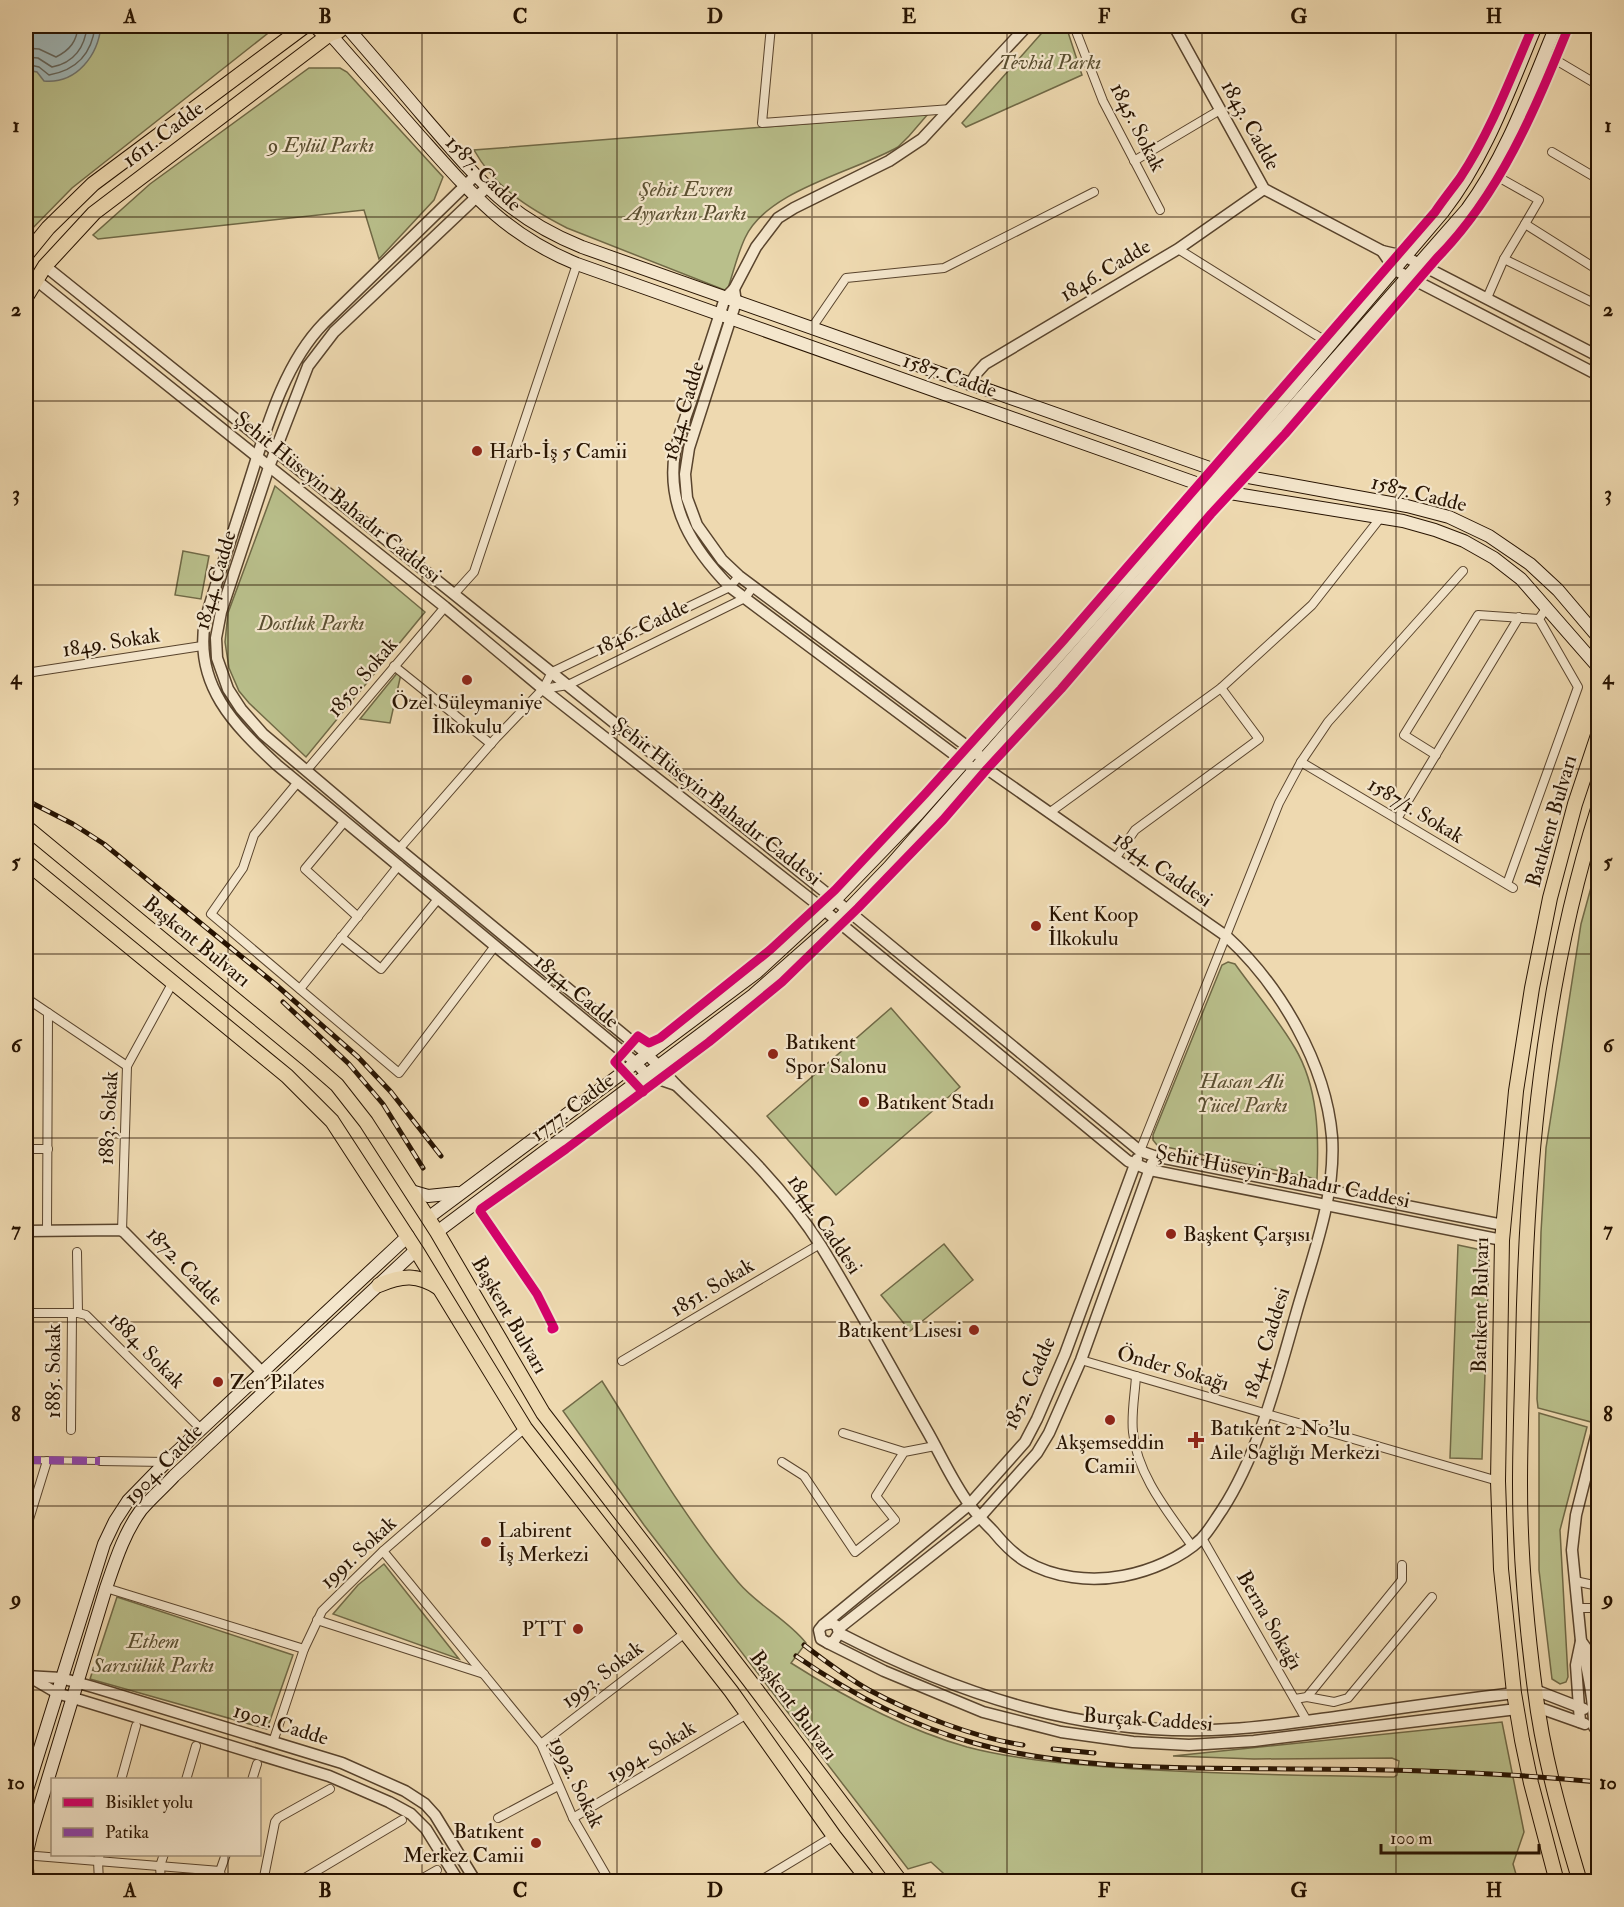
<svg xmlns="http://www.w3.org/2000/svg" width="1624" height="1907" viewBox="0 0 1624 1907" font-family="'IM FELL Double Pica',serif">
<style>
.green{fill:#b9bf8b;stroke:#706946;stroke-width:1.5}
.water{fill:#9fb7b8;stroke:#6f756f;stroke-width:1.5}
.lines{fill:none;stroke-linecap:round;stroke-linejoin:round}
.shore{stroke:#63655c;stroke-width:1.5}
.pedestrian-casing{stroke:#59442d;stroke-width:8}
.minor-casing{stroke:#59442d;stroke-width:10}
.tertiary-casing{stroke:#59442d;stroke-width:13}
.secondary-casing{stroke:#271301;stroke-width:14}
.primary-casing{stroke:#271301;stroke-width:16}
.pedestrian{stroke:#f4e6cc;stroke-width:6}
.minor{stroke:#f4e6cc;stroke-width:8}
.tertiary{stroke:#f4e6cc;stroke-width:10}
.secondary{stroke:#f4e6cc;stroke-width:12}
.primary{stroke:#eed9b0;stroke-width:14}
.rail-casing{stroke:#271301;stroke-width:5}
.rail{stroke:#f4e6cc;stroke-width:3;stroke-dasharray:9;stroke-linecap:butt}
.quiet{stroke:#8e44ad;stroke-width:8;stroke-dasharray:15 8;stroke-linecap:butt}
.cycleway-casing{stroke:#f4e6cc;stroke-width:13}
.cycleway{stroke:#d6006c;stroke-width:9}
.grid{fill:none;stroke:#271301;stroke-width:1.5;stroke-opacity:0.55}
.poi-dot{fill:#8f2418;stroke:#f4e6cc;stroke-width:2}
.labels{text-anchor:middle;stroke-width:4.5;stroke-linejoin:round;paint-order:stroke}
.park-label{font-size:21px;font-style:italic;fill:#5a4f31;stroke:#f4e6cc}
.street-label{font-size:21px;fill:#271301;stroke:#f4e6cc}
.poi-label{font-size:21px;fill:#271301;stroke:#f4e6cc;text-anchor:start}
.neatline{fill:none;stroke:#271301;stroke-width:2}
.grid-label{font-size:20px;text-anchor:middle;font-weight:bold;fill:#271301}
</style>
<rect width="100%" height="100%" fill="#eed9b0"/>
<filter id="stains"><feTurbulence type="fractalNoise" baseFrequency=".00333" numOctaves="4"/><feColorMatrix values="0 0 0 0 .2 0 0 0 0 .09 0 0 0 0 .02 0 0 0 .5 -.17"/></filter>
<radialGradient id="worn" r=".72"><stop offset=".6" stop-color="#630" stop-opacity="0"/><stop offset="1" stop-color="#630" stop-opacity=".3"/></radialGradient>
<g class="green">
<polygon points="26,26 277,26 72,188 26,235"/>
<polygon points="1048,26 1066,26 1082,75 966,127 962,123"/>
<polygon points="309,68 340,68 347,72 443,177 434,200 379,259 364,210 98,239 93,235 150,184"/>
<path d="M928,114l-19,22 -11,11c-44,25 -131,43 -153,91 -8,17 -12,36 -18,53l-160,-63c-37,-19 -72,-40 -93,-78z"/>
<polygon points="275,486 425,612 306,757 249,703 239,691 229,668 225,642 228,613"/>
<polygon points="183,551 209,556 201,599 175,595"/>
<polygon points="398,672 401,674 390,723 360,719"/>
<polygon points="1598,862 1598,1393 1591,1422 1538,1408 1537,1399 1541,1232 1546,1148 1581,924"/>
<path d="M1228,962l7,2c20,28 43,55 60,84 23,39 24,87 22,131l-160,-34 -4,-5v-5l69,-170z"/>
<polygon points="891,1008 960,1087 836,1195 767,1116"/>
<polygon points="944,1244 973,1280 910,1331 881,1295"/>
<polygon points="1458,1245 1486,1251 1489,1261 1482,1459 1450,1458"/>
<path d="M602,1381c43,68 84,139 136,201 20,24 49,37 68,61l-15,20c55,35 113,66 176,84 46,12 93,16 140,20 95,7 191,8 287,10l3,-2 2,-14 -7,-3 -138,1 -81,-3 329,-34 22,110 -11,32 5,17 -565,1 -22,-20 -23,7 -264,-344 -81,-114z"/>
<polygon points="1539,1413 1587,1427 1560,1530 1568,1677 1566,1682 1560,1684 1552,1679 1539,1570"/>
<polygon points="384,1564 459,1659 333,1614 358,1585"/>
<polygon points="117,1597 293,1655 267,1729 90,1679"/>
</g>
<path class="water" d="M26,26h75c-3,29 -24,58 -57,55l-7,-9 -11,-2z"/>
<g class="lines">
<g class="shore">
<path d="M26,48l13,1 17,8c14,-7 21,-16 22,-31"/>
<path d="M26,57l12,1 14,9c22,-4 33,-20 35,-41"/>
<path d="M26,64l13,3 10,8c28,-5 43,-22 46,-49"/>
</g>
<g class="pedestrian-casing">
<polyline id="pedestrian" points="26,1460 100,1461"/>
</g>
<g class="minor-casing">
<g id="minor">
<polyline points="771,26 762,123 951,109"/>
<polyline points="1074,26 1103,101 1160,210"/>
<polyline points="1544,53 1598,85"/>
<polyline points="1552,152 1598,179"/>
<polyline points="1134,161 1220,110"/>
<polyline points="1491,173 1539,200 1525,224"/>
<polyline points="1178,249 1332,345"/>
<polyline points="1504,259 1598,305"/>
<polyline points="1487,298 1504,259 1525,224 1598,270"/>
<polyline points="811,329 846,278 944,268 1094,192"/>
<polyline points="454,594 474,572 577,264"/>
<polyline points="394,666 491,744"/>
<polyline points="26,673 202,646"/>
<polyline points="543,689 568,685 745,598 753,587"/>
<polyline points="1436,755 1404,735 1478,615 1539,619"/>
<polyline points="1301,762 1513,888"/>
<polyline points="306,771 445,607"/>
<polyline points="298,782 254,835 243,868 211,914 399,1073 495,946"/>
<polyline points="1049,813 1221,688 1312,605 1381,517"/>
<polyline points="1397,819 1519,617"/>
<polyline points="345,821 305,869 358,917"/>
<polyline points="399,849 496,738 543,689 552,672 730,587 739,576"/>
<polyline points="1115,859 1135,830 1259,739 1221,688"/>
<polyline points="1507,884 1578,687 1539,619 1547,607"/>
<polyline points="341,937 381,969 438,899"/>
<polyline points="300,989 399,865"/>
<polyline points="26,998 127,1066"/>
<polyline points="26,1149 48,1149"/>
<polyline points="1140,1151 1279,803 1301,762 1328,722 1463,571"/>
<polyline points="47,1231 48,1013"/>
<polyline points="122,1231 127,1066 173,982"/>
<polyline points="77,1252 78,1313"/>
<polyline points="26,1313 78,1313 86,1315 201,1429"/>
<polyline points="1081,1360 1498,1481"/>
<polyline points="622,1361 820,1244"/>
<path d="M1136,1376c-1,18 -5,38 -3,56 4,43 35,80 59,114"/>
<polyline points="71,1430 72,1313"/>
<polyline points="843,1433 904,1452"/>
<polyline points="100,1461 166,1462"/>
<polyline points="782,1462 804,1476 855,1552 895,1520 876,1496 904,1452 935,1446"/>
<polyline points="26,1529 47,1461"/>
<polyline points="1202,1538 1307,1721"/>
<polyline points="383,1551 541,1744 573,1818 610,1882"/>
<polyline points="1575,1581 1598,1586"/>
<polyline points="106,1588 304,1649"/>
<polyline points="1579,1608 1598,1608"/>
<polyline points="317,1620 484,1674"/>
<polyline points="1307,1697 1334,1702 1348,1698 1432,1597"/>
<polyline points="1295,1699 1307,1697 1402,1580 1402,1565"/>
<polyline points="273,1742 304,1649 322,1611 383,1551 525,1428"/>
<polyline points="541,1744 685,1633"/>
<polyline points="121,1780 136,1726"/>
<polyline points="186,1780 196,1746"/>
<polyline points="252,1780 257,1764"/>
<polyline points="498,1818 558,1786"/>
<polyline points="573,1818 747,1714"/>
<polyline points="36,1856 220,1871"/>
<polyline points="99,1882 98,1861 100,1854"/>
<polyline points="161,1882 160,1866 164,1854"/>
<polyline points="222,1882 220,1871 226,1854"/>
<polyline points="263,1882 275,1822 278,1818 330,1789"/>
<polyline points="298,1882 402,1820"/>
<polyline points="416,1882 437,1870"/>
<polyline points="758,1882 834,1836"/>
</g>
</g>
<g class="tertiary-casing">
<g id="tertiary">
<polyline points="1174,26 1264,189 1382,251"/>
<path d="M475,176l-151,147c-43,44 -60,114 -79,172 -13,42 -28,84 -40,126 -11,64 29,104 72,144l358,297 12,13 29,10 -29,-31 -260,-215 -124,-105 -22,-25 -13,-20 -11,-31 -1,-20 5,-26 48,-145 39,-101 26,-34 152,-144"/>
<polyline points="45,266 835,900 1140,1151 1154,1156 1503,1225"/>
<polyline points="36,280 445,607 543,689 818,905 1128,1161 1150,1170 1502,1240"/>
<path d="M734,289l2,13 -47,146 -4,26 2,24 10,27 25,35 17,16 245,183 3,10 -12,1 -245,-183c-37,-38 -64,-80 -55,-135 4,-18 11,-36 17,-53 11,-34 22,-68 33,-101z"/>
<polyline points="734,289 756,247 778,218 794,208 889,161 922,139 1027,26"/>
<polyline points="1598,356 1404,256 1382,251 1395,270 1598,375"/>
<polyline points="970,385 976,374 985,364 1178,249 1264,189"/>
<path d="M676,1085c52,50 106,99 145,161 37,60 70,122 105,183 14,24 26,52 43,75 7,10 16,19 24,27 9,11 19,22 32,30 29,17 65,21 98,15 27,-5 58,-18 78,-37 8,-8 14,-19 21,-29 37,-57 55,-131 74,-196 16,-57 40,-117 36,-177 -6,-73 -52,-152 -106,-201l-239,-167"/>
<polyline points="26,1231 120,1230 124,1232 262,1372"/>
<polyline points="1598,1428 1576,1515 1572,1550 1581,1641 1598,1665"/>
<polyline points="823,1625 832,1623 837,1626 839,1633 834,1641 828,1643 821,1639 819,1630 823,1625 969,1505 1025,1442 1037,1419 1065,1354 1137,1159"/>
<polyline points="838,1629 980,1517 1037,1453 1049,1433 1081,1360 1152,1163"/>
<path d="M839,1633c124,64 250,105 392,96 37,-2 75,-8 112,-13 57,-8 114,-16 171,-23"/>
<polyline points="828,1643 884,1671 983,1712 1061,1732 1133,1742 1189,1745 1254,1741 1517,1709"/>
<polyline points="26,1676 61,1678 93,1687 342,1763 405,1791 425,1804 435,1815 476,1882"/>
<polyline points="33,1679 57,1693 329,1776 389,1802 411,1814 426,1829 459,1882"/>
<polyline points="1535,1690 1584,1709"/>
<polyline points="1537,1707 1585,1724"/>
<path d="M1580,1722l-4,-57 5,-24c6,28 13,57 13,86"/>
</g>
</g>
<g class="secondary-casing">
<g id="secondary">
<path d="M346,26c26,30 52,60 78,91 51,59 83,100 158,130l639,225 186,34 42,11 40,19 41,28 28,26 40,47"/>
<path d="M330,34c30,34 59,67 88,100 50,56 87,101 159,130l630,223 23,6 173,28 32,9 29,11 30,17 27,21 77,88"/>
<polyline points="411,1191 428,1196 457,1193"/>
<path d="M428,1218l328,-245 79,-73 83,-86 317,-357 208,-245c43,-55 66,-122 93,-186"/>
<path d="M437,1232l316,-237 84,-74 52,-54 578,-658c40,-54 63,-121 89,-183"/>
<polyline points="26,1793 104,1544 115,1521 128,1501 166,1462 408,1236"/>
<path d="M28,1882l-2,-26 5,-21 75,-247c9,-26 18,-55 35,-78 10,-12 23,-23 33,-34l242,-226"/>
</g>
</g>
<g class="primary-casing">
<g id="primary">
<polyline points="316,26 321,31 330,34"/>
<polyline points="26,255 48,228 93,184 305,26"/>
<polyline points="26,297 45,266 94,213 330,34 339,31 343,26"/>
<polyline points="26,827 306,1058 337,1085 366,1122 437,1232 543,1413 749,1680 901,1882"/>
<polyline points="26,862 287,1076 332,1121 416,1250 525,1428 731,1691 834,1836 870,1882"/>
<path d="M379,1285c23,-10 39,-11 60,3"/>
<polyline points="1557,1882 1531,1783 1522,1740 1514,1693 1501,1569 1498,1481 1502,1240 1516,1091 1532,988 1550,898 1575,804 1598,735"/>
<path d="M1580,1882c-19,-64 -37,-126 -45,-192 -9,-68 -15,-138 -15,-206 0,-46 2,-91 3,-137 3,-180 20,-366 75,-538"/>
</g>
</g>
<use href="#pedestrian" class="pedestrian"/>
<use href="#minor" class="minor"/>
<use href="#tertiary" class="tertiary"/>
<use href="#secondary" class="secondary"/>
<use href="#primary" class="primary"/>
<g class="rail-casing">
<g id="rail">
<polyline points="26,800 73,824 104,844 275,984 358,1057 391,1092 441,1156"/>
<polyline points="283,1002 349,1064 383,1104 423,1168"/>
<path d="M804,1645c21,16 42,32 65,45 43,23 106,48 154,55"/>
<path d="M796,1656c55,38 113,69 178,87 99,28 219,25 321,26 101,0 202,3 303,13"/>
<polyline points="1053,1749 1094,1753"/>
</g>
</g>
<use href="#rail" class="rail"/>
<polyline class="quiet" points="26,1460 100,1461"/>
<g class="cycleway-casing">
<g id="cycleway">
<path d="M643,1092l-28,-30 23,-26 11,7 11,-5 110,-88 65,-60 90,-96 138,-153 372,-429c8,-12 17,-23 25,-34 31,-47 51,-101 73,-152"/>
<path d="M552,1329l2,-1 -17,-34 -57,-83 1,-2 85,-60 143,-107 73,-60 76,-74 85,-88 44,-51 74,-80 150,-175 74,-80 152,-176c64,-65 98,-149 132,-232"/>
</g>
</g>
<use href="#cycleway" class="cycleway"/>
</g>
<path class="grid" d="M228,26v1754M422,26v1856M617,26v1856M812,26v1856M1007,26v1856M1202,26v1856M1396,26v1856M26,217h1572M26,401h1572M26,585h1572M26,769h1572M26,954h1572M26,1138h1572M26,1322h1572M26,1506h1572M26,1690h1572M228,1854v28"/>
<g class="poi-dot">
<circle cx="477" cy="451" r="6"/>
<circle cx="467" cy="680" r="6"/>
<circle cx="1036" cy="926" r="6"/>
<circle cx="773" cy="1054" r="6"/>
<circle cx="864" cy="1102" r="6"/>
<circle cx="1171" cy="1234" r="6"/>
<circle cx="974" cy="1330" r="6"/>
<circle cx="218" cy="1382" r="6"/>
<circle cx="1110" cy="1420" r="6"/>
<path d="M1193 1431h6v6h6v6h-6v6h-6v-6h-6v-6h6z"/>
<circle cx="486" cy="1542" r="6"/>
<circle cx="578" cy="1629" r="6"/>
<circle cx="536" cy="1843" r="6"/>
</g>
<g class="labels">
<g class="park-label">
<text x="1050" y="69">Tevhid Parkı</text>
<text x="321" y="152">9 Eylül Parkı</text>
<text x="686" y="196">Şehit Evren<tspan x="686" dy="24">Ayyarkın Parkı</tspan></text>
<text x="311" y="630">Dostluk Parkı</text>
<text x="1242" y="1088">Hasan Ali<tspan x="1242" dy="24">Yücel Parkı</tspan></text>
<text x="153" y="1648">Ethem<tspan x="153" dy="24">Sarısülük Parkı</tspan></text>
</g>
<g class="street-label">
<text transform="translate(1251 125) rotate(61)" y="7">1843. Cadde</text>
<text transform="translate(1138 127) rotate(63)" y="7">1845. Sokak</text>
<text transform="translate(163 134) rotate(-37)" y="7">1611. Cadde</text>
<text transform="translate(484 173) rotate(45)" y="7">1587. Cadde</text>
<text transform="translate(1105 270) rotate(-31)" y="7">1846. Cadde</text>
<text transform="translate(950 375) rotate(19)" y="7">1587. Cadde</text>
<text transform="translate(683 411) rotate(-74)" y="7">1844. Cadde</text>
<text transform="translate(1419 493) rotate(14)" y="7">1587. Cadde</text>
<text transform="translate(338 497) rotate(39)" y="7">Şehit Hüseyin Bahadır Caddesi</text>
<text transform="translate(215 580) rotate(-74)" y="7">1844. Cadde</text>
<text transform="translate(642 627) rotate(-26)" y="7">1846. Cadde</text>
<text transform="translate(111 642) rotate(-9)" y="7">1849. Sokak</text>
<text transform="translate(362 677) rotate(-50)" y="7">1850. Sokak</text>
<text transform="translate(717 801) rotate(38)" y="7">Şehit Hüseyin Bahadır Caddesi</text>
<text transform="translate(1416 810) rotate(31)" y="7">1587/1. Sokak</text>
<text transform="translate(1551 821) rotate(-74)" y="7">Batıkent Bulvarı</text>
<text transform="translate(1163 869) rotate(35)" y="7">1844. Caddesi</text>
<text transform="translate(197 941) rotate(39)" y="7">Başkent Bulvarı</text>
<text transform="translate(577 991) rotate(40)" y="7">1844. Cadde</text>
<text transform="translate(572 1107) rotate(-37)" y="7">1777. Cadde</text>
<text transform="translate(108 1118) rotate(-87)" y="7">1883. Sokak</text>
<text transform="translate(1283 1176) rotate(11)" y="7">Şehit Hüseyin Bahadır Caddesi</text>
<text transform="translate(825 1224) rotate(56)" y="7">1844. Caddesi</text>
<text transform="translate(185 1266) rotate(46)" y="7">1872. Cadde</text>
<text transform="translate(712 1287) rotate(-31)" y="7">1851. Sokak</text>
<text transform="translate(1480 1305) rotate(-89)" y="7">Batıkent Bulvarı</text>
<text transform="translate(510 1315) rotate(60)" y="7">Başkent Bulvarı</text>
<text transform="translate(1266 1343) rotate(-73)" y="7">1844. Caddesi</text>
<text transform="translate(147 1350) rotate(45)" y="7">1884. Sokak</text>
<text transform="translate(1173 1368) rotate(16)" y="7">Önder Sokağı</text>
<text transform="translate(53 1371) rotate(-90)" y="7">1885. Sokak</text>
<text transform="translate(1029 1383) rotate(-66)" y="7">1852. Cadde</text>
<text transform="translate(163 1464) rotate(-46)" y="7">1904. Cadde</text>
<text transform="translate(358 1552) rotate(-43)" y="7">1991. Sokak</text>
<text transform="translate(1270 1620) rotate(60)" y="7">Berna Sokağı</text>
<text transform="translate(602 1674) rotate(-37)" y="7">1993. Sokak</text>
<text transform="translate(794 1705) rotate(53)" y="7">Başkent Bulvarı</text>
<text transform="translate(1148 1719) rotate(4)" y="7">Burçak Caddesi</text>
<text transform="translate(281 1724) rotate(17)" y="7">1901. Cadde</text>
<text transform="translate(651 1751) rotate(-31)" y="7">1994. Sokak</text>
<text transform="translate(577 1782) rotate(64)" y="7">1992. Sokak</text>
</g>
<g class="poi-label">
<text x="489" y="458">Harb-İş 5 Camii</text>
<text x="467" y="709" text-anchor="middle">Özel Süleymaniye<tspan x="467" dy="24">İlkokulu</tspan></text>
<text x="1048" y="921">Kent Koop<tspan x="1048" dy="24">İlkokulu</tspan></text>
<text x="785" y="1049">Batıkent<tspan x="785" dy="24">Spor Salonu</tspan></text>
<text x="876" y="1109">Batıkent Stadı</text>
<text x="1183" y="1241">Başkent Çarşısı</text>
<text x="962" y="1337" text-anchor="end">Batıkent Lisesi</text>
<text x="230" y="1389">Zen Pilates</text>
<text x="1210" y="1435">Batıkent 2 No'lu<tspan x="1210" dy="24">Aile Sağlığı Merkezi</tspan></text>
<text x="1110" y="1449" text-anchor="middle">Akşemseddin<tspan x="1110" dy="24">Camii</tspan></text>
<text x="498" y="1537">Labirent<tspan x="498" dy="24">İş Merkezi</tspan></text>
<text x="566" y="1636" text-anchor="end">PTT</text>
<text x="524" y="1838" text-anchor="end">Batıkent<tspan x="524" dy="24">Merkez Camii</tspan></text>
</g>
</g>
<rect width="1624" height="1907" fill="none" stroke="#eed9b0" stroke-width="66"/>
<rect x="51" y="1778" width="210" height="78" fill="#f4e6cc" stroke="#a2927b" stroke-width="1.5"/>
<rect x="63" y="1798" width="30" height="9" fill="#d6006c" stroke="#a2927b" stroke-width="1.5"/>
<text x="105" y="1808" font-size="18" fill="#271301">Bisiklet yolu</text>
<rect x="63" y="1828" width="30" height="9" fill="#8e44ad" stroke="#a2927b" stroke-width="1.5"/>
<text x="105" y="1838" font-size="18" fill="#271301">Patika</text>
<path d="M1381 1844v9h158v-9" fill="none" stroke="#271301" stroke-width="3"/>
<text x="1390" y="1844" font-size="18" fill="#271301" stroke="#f4e6cc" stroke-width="4.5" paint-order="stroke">100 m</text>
<rect x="33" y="33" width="1558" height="1841" class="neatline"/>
<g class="grid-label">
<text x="130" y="23">A</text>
<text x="325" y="23">B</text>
<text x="520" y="23">C</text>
<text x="715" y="23">D</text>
<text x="909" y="23">E</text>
<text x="1104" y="23">F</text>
<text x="1299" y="23">G</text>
<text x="1494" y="23">H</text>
<text x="16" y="132">1</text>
<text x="1608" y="132">1</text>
<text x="16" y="316">2</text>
<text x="1608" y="316">2</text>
<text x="16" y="500">3</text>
<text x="1608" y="500">3</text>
<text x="16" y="684">4</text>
<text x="1608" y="684">4</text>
<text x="16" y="868">5</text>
<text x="1608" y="868">5</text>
<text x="16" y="1052">6</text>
<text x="1608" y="1052">6</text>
<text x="16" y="1236">7</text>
<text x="1608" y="1236">7</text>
<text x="16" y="1421">8</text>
<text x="1608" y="1421">8</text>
<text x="16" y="1605">9</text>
<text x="1608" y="1605">9</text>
<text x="16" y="1789">10</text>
<text x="1608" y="1789">10</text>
<text x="130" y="1897">A</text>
<text x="325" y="1897">B</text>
<text x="520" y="1897">C</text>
<text x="715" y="1897">D</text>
<text x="909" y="1897">E</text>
<text x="1104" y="1897">F</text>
<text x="1299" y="1897">G</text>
<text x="1494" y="1897">H</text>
</g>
<rect width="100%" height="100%" filter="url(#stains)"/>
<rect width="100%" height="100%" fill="url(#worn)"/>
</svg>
